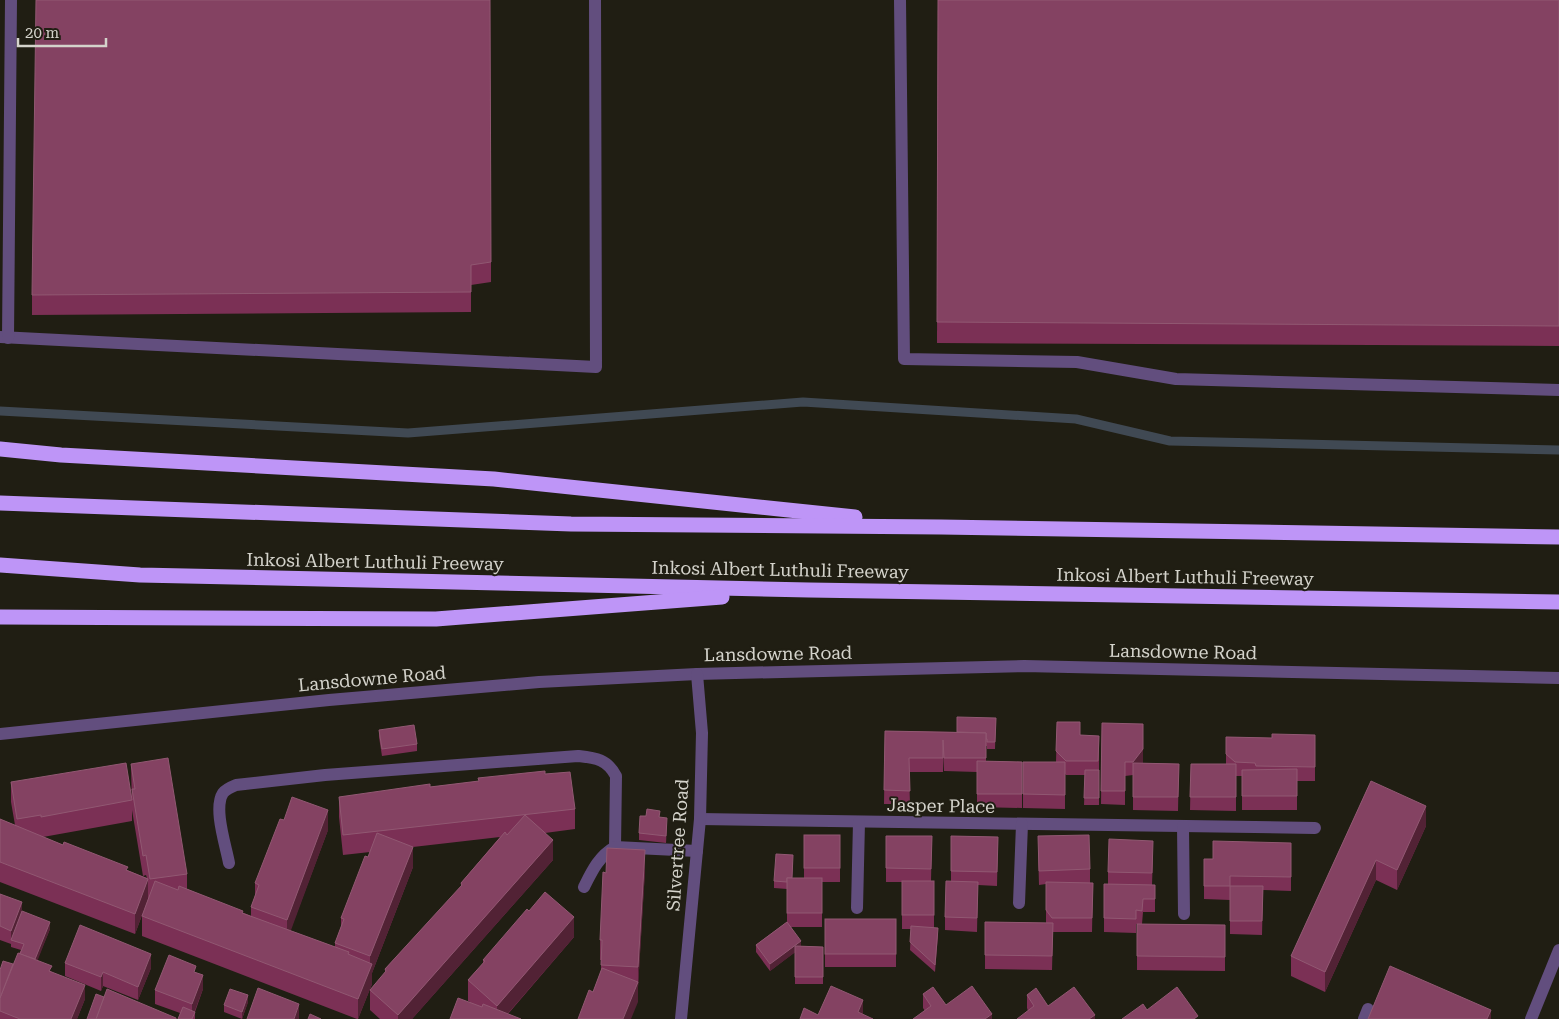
<svg xmlns="http://www.w3.org/2000/svg" width="1559" height="1019" viewBox="0 0 1559 1019" font-family="'Roboto Serif',serif">
<style>
.lines{fill:none;stroke-linecap:round;stroke-linejoin:round}
.stream{stroke:#404953;stroke-width:9}
.service{stroke:#624e7e;stroke-width:12}
.minor{stroke:#624e7e;stroke-width:12}
.motorway{stroke:#be95f7;stroke-width:15}
.wall{fill:#7b3055}
.shaded-wall{fill:#522235}
.building{fill:#844262;stroke:#915872}
.labels{text-anchor:middle;stroke-width:4;stroke-linejoin:round;paint-order:stroke}
.street-label{font-size:18px;fill:#d4d3cb;stroke:#201e13}
</style>
<rect width="100%" height="100%" fill="#201e13"/>
<g class="lines">
<polyline class="stream" points="0,411 408,433 803,402 1076,419 1170,441 1559,450"/>
<g class="service">
<path d="M229,863c-3,-17 -16,-55 -6,-70 3,-4 8,-6 13,-8l89,-10 253,-19c18,2 29,3 38,20l-1,71"/>
<path d="M584,887c8,-16 15,-31 31,-40l82,4"/>
<polyline points="1364,1019 1368,1009"/>
</g>
<g class="minor">
<polyline points="900,0 904,359 1077,362 1176,379 1559,390"/>
<polyline points="0,337 596,367 595,0"/>
<polyline points="8,338 11,0"/>
<polyline points="0,734 329,700 539,682 697,674 1024,666 1559,678"/>
<polyline points="700,819 1315,828"/>
<polyline points="1183,826 1184,914"/>
<polyline points="1019,903 1022,824"/>
<polyline points="857,908 859,822"/>
<polyline points="681,1019 700,819 702,733 697,674"/>
<polyline points="1531,1019 1559,950"/>
</g>
<g class="motorway">
<polyline points="0,449 61,455 494,479 855,517"/>
<polyline points="0,503 571,524 941,527 1559,537"/>
<polyline points="0,565 140,575 809,590 1559,602"/>
<polyline points="0,617 436,619 722,597"/>
</g>
</g>
<g class="wall">
<polygon points="938,0 1559,0 1559,346 937,343"/>
<polygon points="491,262 491,282 471,285 471,312 32,315 32,295"/>
<polygon points="996,718 995,749 987,749 987,746 986,746 986,761 1022,762 1022,808 977,807 977,772 944,771 943,754 943,772 909,772 910,804 884,804 885,731 957,732"/>
<polygon points="1057,722 1080,735 1099,736 1099,805 1084,805 1085,775 1066,775 1065,774 1065,809 1023,808 1023,762 1056,762"/>
<polygon points="1102,723 1143,763 1179,764 1178,811 1133,810 1133,775 1125,776 1125,805 1101,804"/>
<polygon points="379,730 417,744 417,751 382,756 379,737"/>
<polygon points="1315,735 1315,781 1297,781 1297,810 1242,810 1242,776 1236,776 1236,811 1190,810 1191,764 1226,764 1226,737 1272,738"/>
<polygon points="131,764 187,874 187,889 251,916 251,907 255,896 255,883 328,830 290,931 335,947 335,943 341,927 341,918 370,852 343,855 339,817 339,797 545,774 575,809 575,829 545,833 553,860 412,1019 380,1019 370,1010 370,990 385,973 385,969 461,887 461,883 500,837 413,847 413,867 372,973 372,984 358,1019 357,1019 142,936 142,916 144,910 135,934 0,882 0,819 15,825 11,802 11,782 132,800 132,821 43,837 147,878 146,875 143,876 132,810"/>
<polygon points="1371,781 1426,826 1397,890 1376,880 1325,992 1291,976 1291,956"/>
<polygon points="660,817 667,825 666,843 639,840 639,833"/>
<polygon points="804,835 840,835 840,882 822,882 822,927 791,927 801,946 823,947 823,984 795,984 795,952 770,971 756,952 756,945 787,922 787,889 774,888 774,881 793,862 792,878 804,878"/>
<polygon points="886,836 932,836 931,881 934,881 934,928 938,935 935,972 910,950 911,929 902,929 902,882 886,882"/>
<polygon points="951,836 998,837 997,886 978,885 977,932 945,930 945,917 951,881"/>
<polygon points="1291,843 1291,891 1263,890 1262,935 1230,934 1230,890 1230,900 1204,899 1204,859 1213,859"/>
<polygon points="1038,850 1090,869 1090,883 1093,883 1092,932 1053,932 1052,970 985,969 985,922 1046,923 1046,884 1039,885"/>
<polygon points="1153,855 1152,885 1155,885 1155,912 1143,912 1142,924 1225,925 1225,971 1137,970 1137,924 1142,924 1136,924 1136,933 1104,932 1104,884 1108,884 1108,872"/>
<polygon points="645,870 638,987 638,1002 593,992 601,971 601,960 600,960 600,940"/>
<polygon points="0,894 22,911 50,929 37,960 85,999 77,1019 0,1019 0,970 13,964 21,950 11,947 11,944 0,940"/>
<polygon points="529,911 574,937 508,1014 450,1019 470,1002 468,1001 468,980 483,964 483,960"/>
<rect x="825" y="919" width="71" height="48"/>
<polygon points="65,963 151,968 138,1000 103,986 101,991 65,976"/>
<polygon points="196,972 203,989 195,1012 195,1019 178,1019 180,1013 155,1004 155,990"/>
<polygon points="923,994 946,1005 992,1019 925,1011 923,1008"/>
<polygon points="1027,995 1048,1006 1095,1019 1028,1011 1027,1008"/>
<polygon points="248,1002 242,1019 224,1012 224,1005"/>
</g>
<g class="shaded-wall">
<polygon points="1143,724 1143,763 1133,775 1133,762"/>
<polygon points="1426,806 1426,826 1397,890 1397,870"/>
<polygon points="328,810 328,830 287,941 287,920"/>
<polygon points="553,840 553,860 412,1019 398,1019 398,1015"/>
<polygon points="413,847 413,867 372,973 372,984 358,1019 358,999 370,967 370,956"/>
<polygon points="645,850 645,870 638,987 638,967"/>
<polygon points="1376,860 1376,880 1325,992 1325,972"/>
<polygon points="148,879 148,899 135,934 135,914"/>
<polygon points="22,902 22,916 11,940 11,931"/>
<polygon points="574,917 574,937 503,1019 497,1019 497,1006"/>
<polygon points="50,922 50,929 33,972 33,965"/>
<polygon points="801,941 801,948 770,971 770,964"/>
<polygon points="151,954 151,968 138,1000 138,987"/>
<polygon points="103,972 103,986 101,991 101,977"/>
<polygon points="203,975 203,989 192,1018 192,1004"/>
<polygon points="638,982 638,1002 631,1019 623,1019"/>
<polygon points="85,985 85,999 77,1019 71,1019"/>
<polygon points="248,995 248,1002 242,1019 242,1012"/>
<polygon points="863,1000 863,1014 861,1019 858,1012"/>
<polygon points="299,1004 299,1019 294,1019"/>
<polygon points="1491,1010 1491,1019 1487,1019"/>
<polygon points="992,1014 992,1019 985,1019"/>
<polygon points="1095,1015 1095,1019 1089,1019"/>
</g>
<g class="building">
<polygon points="36,0 490,0 491,262 471,265 471,292 32,295"/>
<polygon points="938,0 1559,0 1559,326 937,322"/>
<polygon points="957,717 996,718 995,742 987,742 987,739 986,739 986,733 957,732"/>
<polygon points="1057,722 1080,722 1080,735 1099,736 1098,761 1066,761 1056,751"/>
<polygon points="1102,723 1143,724 1143,749 1133,762 1125,762 1125,791 1101,791"/>
<polygon points="414,725 417,744 382,749 379,730"/>
<polygon points="885,731 986,733 986,758 944,758 943,740 943,758 909,758 910,791 884,790"/>
<polygon points="1272,734 1315,735 1315,767 1256,766 1255,763 1235,762 1226,754 1226,737 1272,738"/>
<polygon points="168,758 187,874 150,879 146,855 143,856 132,789 135,789 131,764"/>
<polygon points="977,761 1022,762 1022,794 977,794"/>
<polygon points="1023,762 1065,762 1065,795 1023,794"/>
<polygon points="126,763 132,800 41,817 41,815 17,819 11,782"/>
<polygon points="1133,763 1179,764 1178,797 1133,797"/>
<polygon points="1191,764 1236,764 1236,797 1190,797"/>
<polygon points="1297,769 1297,796 1242,796 1242,770"/>
<polygon points="1085,770 1099,770 1099,798 1084,798"/>
<polygon points="545,771 545,774 570,772 575,809 343,835 339,797 430,784 430,787 479,781 478,778"/>
<polygon points="1371,781 1426,806 1397,870 1376,860 1325,972 1291,956"/>
<polygon points="292,797 328,810 287,920 251,907 259,885 255,883 280,819 284,820"/>
<polygon points="647,809 660,811 659,817 667,818 666,836 639,833 640,816 646,816"/>
<polygon points="525,815 553,840 398,1015 370,990 386,971 385,969 462,885 461,883 505,832 507,835"/>
<polygon points="0,819 63,845 64,842 128,867 126,870 148,879 135,914 0,862"/>
<polygon points="377,833 413,847 370,956 335,943 344,919 341,918 365,856 368,857"/>
<rect x="804" y="835" width="36" height="33"/>
<polygon points="1089,835 1090,869 1039,871 1038,836"/>
<polygon points="886,836 932,836 931,869 886,868"/>
<polygon points="951,836 998,837 997,872 951,871"/>
<polygon points="1109,839 1153,841 1152,873 1108,872"/>
<polygon points="1213,841 1291,843 1291,877 1230,876 1230,886 1204,886 1204,859 1213,859"/>
<polygon points="607,848 645,850 638,967 601,965 602,940 600,940 603,872 606,873"/>
<polygon points="776,854 793,855 792,878 787,878 787,882 774,881"/>
<rect x="787" y="878" width="35" height="35"/>
<polygon points="155,881 178,890 179,886 243,911 242,913 349,952 348,954 372,964 358,999 142,916"/>
<rect x="902" y="881" width="32" height="34"/>
<polygon points="946,881 978,882 977,918 945,917"/>
<polygon points="1046,882 1093,883 1092,918 1052,918 1046,910"/>
<polygon points="1104,884 1155,885 1155,899 1143,899 1142,911 1136,910 1136,919 1104,918"/>
<polygon points="1230,886 1263,886 1262,921 1230,921"/>
<polygon points="545,892 574,917 497,1006 468,980 485,961 483,960 527,909 529,911"/>
<polygon points="0,894 22,902 11,931 0,926"/>
<polygon points="22,911 50,922 35,959 20,954 24,944 11,940"/>
<rect x="825" y="919" width="71" height="35"/>
<polygon points="787,922 801,941 770,964 756,945"/>
<polygon points="985,922 1053,923 1052,956 985,955"/>
<polygon points="1137,924 1225,925 1225,957 1137,956"/>
<polygon points="80,925 151,954 138,987 103,972 101,977 65,963"/>
<polygon points="911,926 938,928 935,965 910,942"/>
<polygon points="795,946 823,947 823,977 795,977"/>
<polygon points="18,953 52,966 49,971 85,985 71,1019 20,1019 0,1011 0,998"/>
<polygon points="169,955 196,966 194,972 203,975 192,1004 155,990"/>
<polygon points="3,961 13,964 0,998 0,970"/>
<polygon points="1390,966 1491,1010 1487,1019 1368,1019"/>
<polygon points="602,968 638,982 623,1019 578,1019 589,990 593,992"/>
<polygon points="831,986 863,1000 858,1012 873,1019 800,1019 804,1008 818,1015"/>
<polygon points="972,986 992,1014 985,1019 913,1019 931,1006 923,994 933,987 946,1005"/>
<polygon points="1074,987 1095,1015 1089,1019 1017,1019 1034,1006 1027,995 1036,988 1048,1006"/>
<polygon points="1177,987 1198,1016 1194,1019 1122,1019 1143,1004 1147,1010"/>
<polygon points="258,988 299,1004 294,1019 247,1019"/>
<polygon points="107,989 176,1018 176,1019 96,1019"/>
<polygon points="230,989 248,995 242,1012 224,1005"/>
<polygon points="96,994 104,997 96,1019 87,1019"/>
<polygon points="458,998 482,1007 483,1004 521,1019 450,1019"/>
<polygon points="183,1007 195,1012 192,1019 178,1019"/>
<polygon points="310,1014 321,1019 308,1019"/>
</g>
<g class="labels">
<g class="street-label">
<text transform="translate(375 562) rotate(1)" y="6">Inkosi Albert Luthuli Freeway</text>
<text transform="translate(780 570) rotate(1)" y="6">Inkosi Albert Luthuli Freeway</text>
<text transform="translate(1185 577) rotate(1)" y="6">Inkosi Albert Luthuli Freeway</text>
<text transform="translate(1183 652) rotate(1)" y="6">Lansdowne Road</text>
<text transform="translate(778 654) rotate(-1)" y="6">Lansdowne Road</text>
<text transform="translate(372 679) rotate(-5)" y="6">Lansdowne Road</text>
<text transform="translate(941 806) rotate(1)" y="6">Jasper Place</text>
<text transform="translate(678 845) rotate(-86)" y="6">Silvertree Road</text>
</g>
</g>
<path d="M18 38v8h88v-8" fill="none" stroke="#d4d3cb" stroke-width="2.5"/>
<text x="25" y="38" font-size="15" fill="#d4d3cb" stroke="#201e13" stroke-width="4" paint-order="stroke">20 m</text>
</svg>
